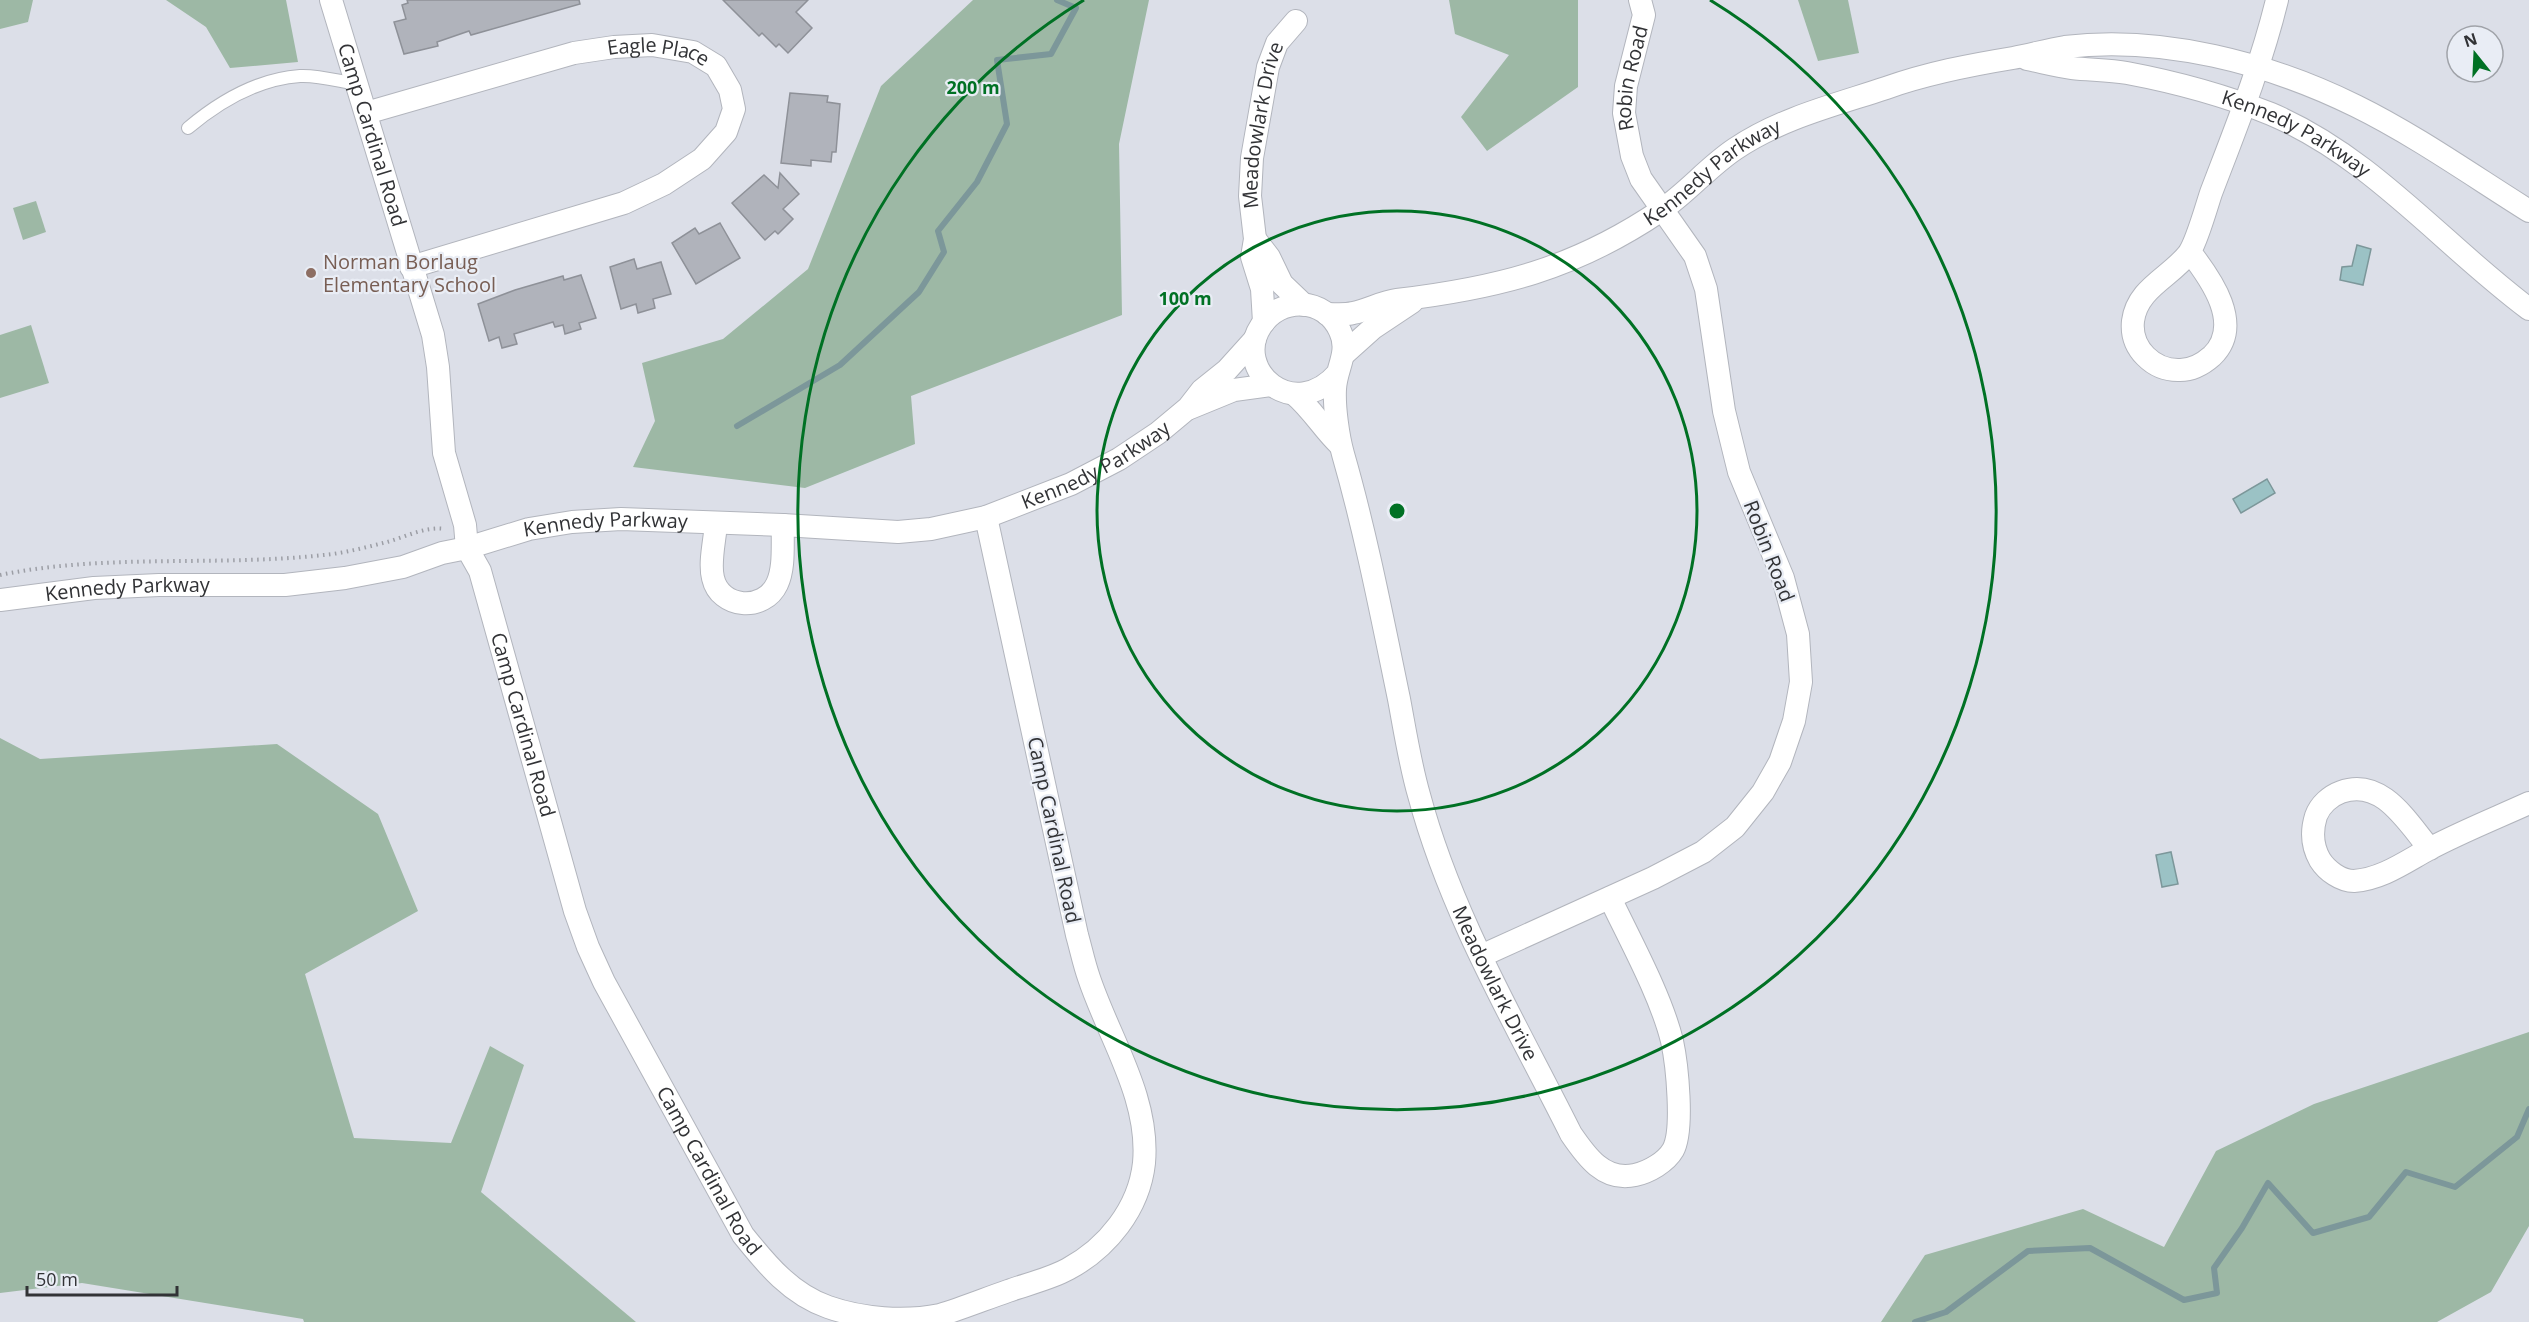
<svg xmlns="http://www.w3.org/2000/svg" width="2529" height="1322" viewBox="0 0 2529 1322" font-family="'Open Sans',sans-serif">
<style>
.green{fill:#9db8a5}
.water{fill:#9bc2c5;stroke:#7c979a;stroke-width:1.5}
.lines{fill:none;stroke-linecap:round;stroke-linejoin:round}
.stream{stroke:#7c979a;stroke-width:6}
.building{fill:#b0b3bb;stroke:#8e9198;stroke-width:1.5}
.service-casing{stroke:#b2b5bd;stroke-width:14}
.minor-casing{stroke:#b2b5bd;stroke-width:24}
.path{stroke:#9c9ea5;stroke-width:4;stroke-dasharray:1.5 4.5;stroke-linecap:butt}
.service{stroke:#fff;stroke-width:12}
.minor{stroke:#fff;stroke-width:22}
.ring{fill:none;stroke:#007124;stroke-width:3}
.education-dot{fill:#8d6e63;stroke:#e9edf5;stroke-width:2}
.labels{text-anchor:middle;stroke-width:4.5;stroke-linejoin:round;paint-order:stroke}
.street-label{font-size:20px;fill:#323336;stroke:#e9edf5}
.education-label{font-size:20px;fill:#785e54;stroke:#e9edf5;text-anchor:start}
.centre{fill:#007124;stroke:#e9edf5;stroke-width:3}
.ring-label{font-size:18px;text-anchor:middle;font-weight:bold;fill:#007124;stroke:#e9edf5;stroke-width:4.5;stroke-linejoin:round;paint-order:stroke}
</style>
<rect width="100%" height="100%" fill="#dcdfe8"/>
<g class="green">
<polygon points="0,0 33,0 28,22 0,29"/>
<polygon points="166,0 286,0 298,62 230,68 206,27"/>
<polygon points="973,0 1149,0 1119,144 1122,315 911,396 915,444 805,488 633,467 655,421 642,363 723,339 808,269 881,86"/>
<polygon points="1449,0 1578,0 1578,87 1487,151 1461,117 1509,55 1455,34"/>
<polygon points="1798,0 1848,0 1859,53 1818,61"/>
<polygon points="36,201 46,232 23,240 13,208"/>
<polygon points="31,325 49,383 0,398 0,335"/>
<polygon points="0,738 40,759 277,744 378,814 418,911 305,974 354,1138 451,1143 490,1046 524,1065 481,1192 636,1322 304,1322 303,1319 82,1283 0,1293"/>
<polygon points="2529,1032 2529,1226 2491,1292 2437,1322 1881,1322 1925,1255 2083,1209 2164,1247 2216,1151 2314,1104"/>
</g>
<g class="water">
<polygon points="2357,245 2371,249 2363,285 2340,280 2342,267 2352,266"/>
<polygon points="2267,479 2275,493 2241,513 2233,499"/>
<polygon points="2171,852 2178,884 2162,887 2156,855"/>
</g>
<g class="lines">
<g class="stream">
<polyline points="737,426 840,365 919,292 944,252 938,231 977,182 1007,124 997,60 1051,54 1076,8 1057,0"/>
<polyline points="1915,1322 1946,1312 2028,1251 2090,1248 2184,1300 2217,1293 2214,1268 2242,1228 2268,1183 2313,1233 2369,1217 2406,1172 2455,1187 2517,1137 2529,1109"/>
</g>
</g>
<g class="building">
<polygon points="407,0 579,0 580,4 471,35 469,31 437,42 438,46 404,54 394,22 406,19 402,5 408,3"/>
<polygon points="723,0 808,0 796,12 812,28 788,53 779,44 776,47 762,33 759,36"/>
<polygon points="790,93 828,96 827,102 840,104 836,152 832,152 831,162 811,160 811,166 781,163"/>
<polygon points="780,173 799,194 783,209 793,219 778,234 775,231 765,240 732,203 764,175 778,188"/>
<polygon points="720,223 740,258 696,284 672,243 695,228 699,234"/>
<polygon points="634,259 637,269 661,262 671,294 653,299 655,308 638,313 636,304 621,309 610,267"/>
<polygon points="581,275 596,318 579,323 581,329 565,334 563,325 555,327 553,322 514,334 517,344 502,348 499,337 489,341 478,304 515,290 563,276 564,280"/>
</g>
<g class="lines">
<g class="service-casing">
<path id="service" d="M188,128c32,-27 69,-49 112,-52 18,-1 38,5 56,8"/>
</g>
<g class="minor-casing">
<g id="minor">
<path id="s1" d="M331,0l102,335 5,32 6,86 21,72 2,23 13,23 95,340 13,36 16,35 139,253c24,30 48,59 85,72 34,12 77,15 112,8 23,-7 45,-16 68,-24 19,-7 42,-12 60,-22 39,-21 71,-60 76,-106 6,-65 -35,-125 -55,-185 -5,-14 -8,-29 -12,-43l-91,-418"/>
<path id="s2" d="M2027,59c15,3 30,7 45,9 18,2 37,2 55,5 48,9 99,23 144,41 101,43 172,131 258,195"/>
<path id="s3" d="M366,113l208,-60 40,-6 38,-2 41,7 23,14 14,24 4,19 -8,23 -24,27 -38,25 -40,19 -213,64"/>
<polyline points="1255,239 1269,257 1282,284 1304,305"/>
<path d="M2190,252c21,27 54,73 22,104 -9,8 -20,14 -32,14 -26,1 -50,-21 -47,-49 4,-33 38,-44 56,-68 8,-12 17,-45 22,-60 24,-63 50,-127 66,-193"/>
<path id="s4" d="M1327,314c9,0 18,1 26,-1 15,-3 29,-11 44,-13 101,-12 177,-31 263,-89 27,-18 48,-44 75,-62 46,-31 100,-44 151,-61 42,-15 84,-23 127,-30 17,-3 34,-8 52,-11 96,-12 204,16 291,59 59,29 117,70 173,105"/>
<path id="s5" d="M1264,322l-2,-33 -10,-32 3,-18 -5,-43 2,-38 16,-91 9,-24 19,-22"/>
<polyline points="1344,354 1373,328 1412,302"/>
<path id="s6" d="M1338,373c-44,51 -106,-3 -77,-47 19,-30 64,-29 79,5 10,21 -4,37 -5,58 -1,18 3,47 8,65 23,80 39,163 56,245 6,32 11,65 20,96 32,120 97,229 152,339 15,22 33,48 64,41 14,-3 31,-13 38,-25 11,-20 4,-86 -1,-109 -11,-45 -42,-101 -62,-143"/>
<path d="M1294,394c18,15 29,35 46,51"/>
<polyline points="1190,408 1234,390 1271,385"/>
<path d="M716,523c-1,17 -7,39 -3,55 7,31 51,34 64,6 8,-17 5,-41 6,-59"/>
<path id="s7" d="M0,600l94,-12 65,-3h126l60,-7 58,-11 39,-14 25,-5 62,-19 43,-7 49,-3 162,6 115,7 33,-3 55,-12 85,-33 48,-25 39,-26 30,-25 14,-18 25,-20 28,-31"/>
<path d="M2430,849c-23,-27 -48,-72 -89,-57 -11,4 -21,13 -25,24 -5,16 -4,30 4,44 7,11 21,21 34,21 28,-2 51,-19 75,-32 32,-17 67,-31 100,-46"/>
<path id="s8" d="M1481,956l172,-78 50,-26 32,-25 28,-35 17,-30 14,-41 7,-39 -3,-48 -15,-56 -44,-106 -15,-61 -18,-122 -11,-33 -54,-77 -9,-23 -8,-43 2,-27 18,-71 -4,-15"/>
</g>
</g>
<path class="path" d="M0,575c107,-22 216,-8 324,-20 21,-2 43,-8 63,-13 19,-5 38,-16 58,-13"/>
<use href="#service" class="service"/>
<use href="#minor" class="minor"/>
</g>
<g class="ring">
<circle cx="1397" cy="511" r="300"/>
<path d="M1710 0A599 599 0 1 1 1084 0"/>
</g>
<circle class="education-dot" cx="311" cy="273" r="6"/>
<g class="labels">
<g class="street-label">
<text dy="7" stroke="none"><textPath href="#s3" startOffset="302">Eagle Place</textPath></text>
<text dy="7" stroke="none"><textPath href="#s8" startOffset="1088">Robin Road</textPath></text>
<text dy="7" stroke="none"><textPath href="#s5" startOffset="200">Meadowlark Drive</textPath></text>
<text dy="7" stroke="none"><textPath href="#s1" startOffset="141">Camp Cardinal Road</textPath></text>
<text dy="7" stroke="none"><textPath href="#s2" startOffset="282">Kennedy Parkway</textPath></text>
<text dy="7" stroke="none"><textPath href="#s4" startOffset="418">Kennedy Parkway</textPath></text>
<text dy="7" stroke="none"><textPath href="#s7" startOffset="1118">Kennedy Parkway</textPath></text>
<text dy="7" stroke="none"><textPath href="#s7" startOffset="614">Kennedy Parkway</textPath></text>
<text transform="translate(1769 551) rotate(69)" y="7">Robin Road</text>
<text dy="7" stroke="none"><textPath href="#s7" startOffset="128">Kennedy Parkway</textPath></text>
<text dy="7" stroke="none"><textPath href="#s1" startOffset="753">Camp Cardinal Road</textPath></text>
<text transform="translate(1054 830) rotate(78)" y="7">Camp Cardinal Road</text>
<text dy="7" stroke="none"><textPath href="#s6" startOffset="916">Meadowlark Drive</textPath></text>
<text dy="7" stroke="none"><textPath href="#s1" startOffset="1239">Camp Cardinal Road</textPath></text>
</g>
<g class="education-label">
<text x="323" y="269">Norman Borlaug<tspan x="323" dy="23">Elementary School</tspan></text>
</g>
</g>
<circle cx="1397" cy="511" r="9" class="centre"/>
<g class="ring-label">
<text x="973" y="94">200 m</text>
<text x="1185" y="305">100 m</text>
</g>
<g transform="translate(2475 54) rotate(342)"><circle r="28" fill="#e9edf5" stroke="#a0a3a9" stroke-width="1.5"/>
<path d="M0-4.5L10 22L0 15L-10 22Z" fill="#007124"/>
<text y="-9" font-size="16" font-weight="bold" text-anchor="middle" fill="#323336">N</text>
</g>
<path d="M27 1286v9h150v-9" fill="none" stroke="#323336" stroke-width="3"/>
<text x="36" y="1286" font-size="18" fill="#323336" stroke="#e9edf5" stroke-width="4.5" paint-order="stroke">50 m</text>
</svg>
